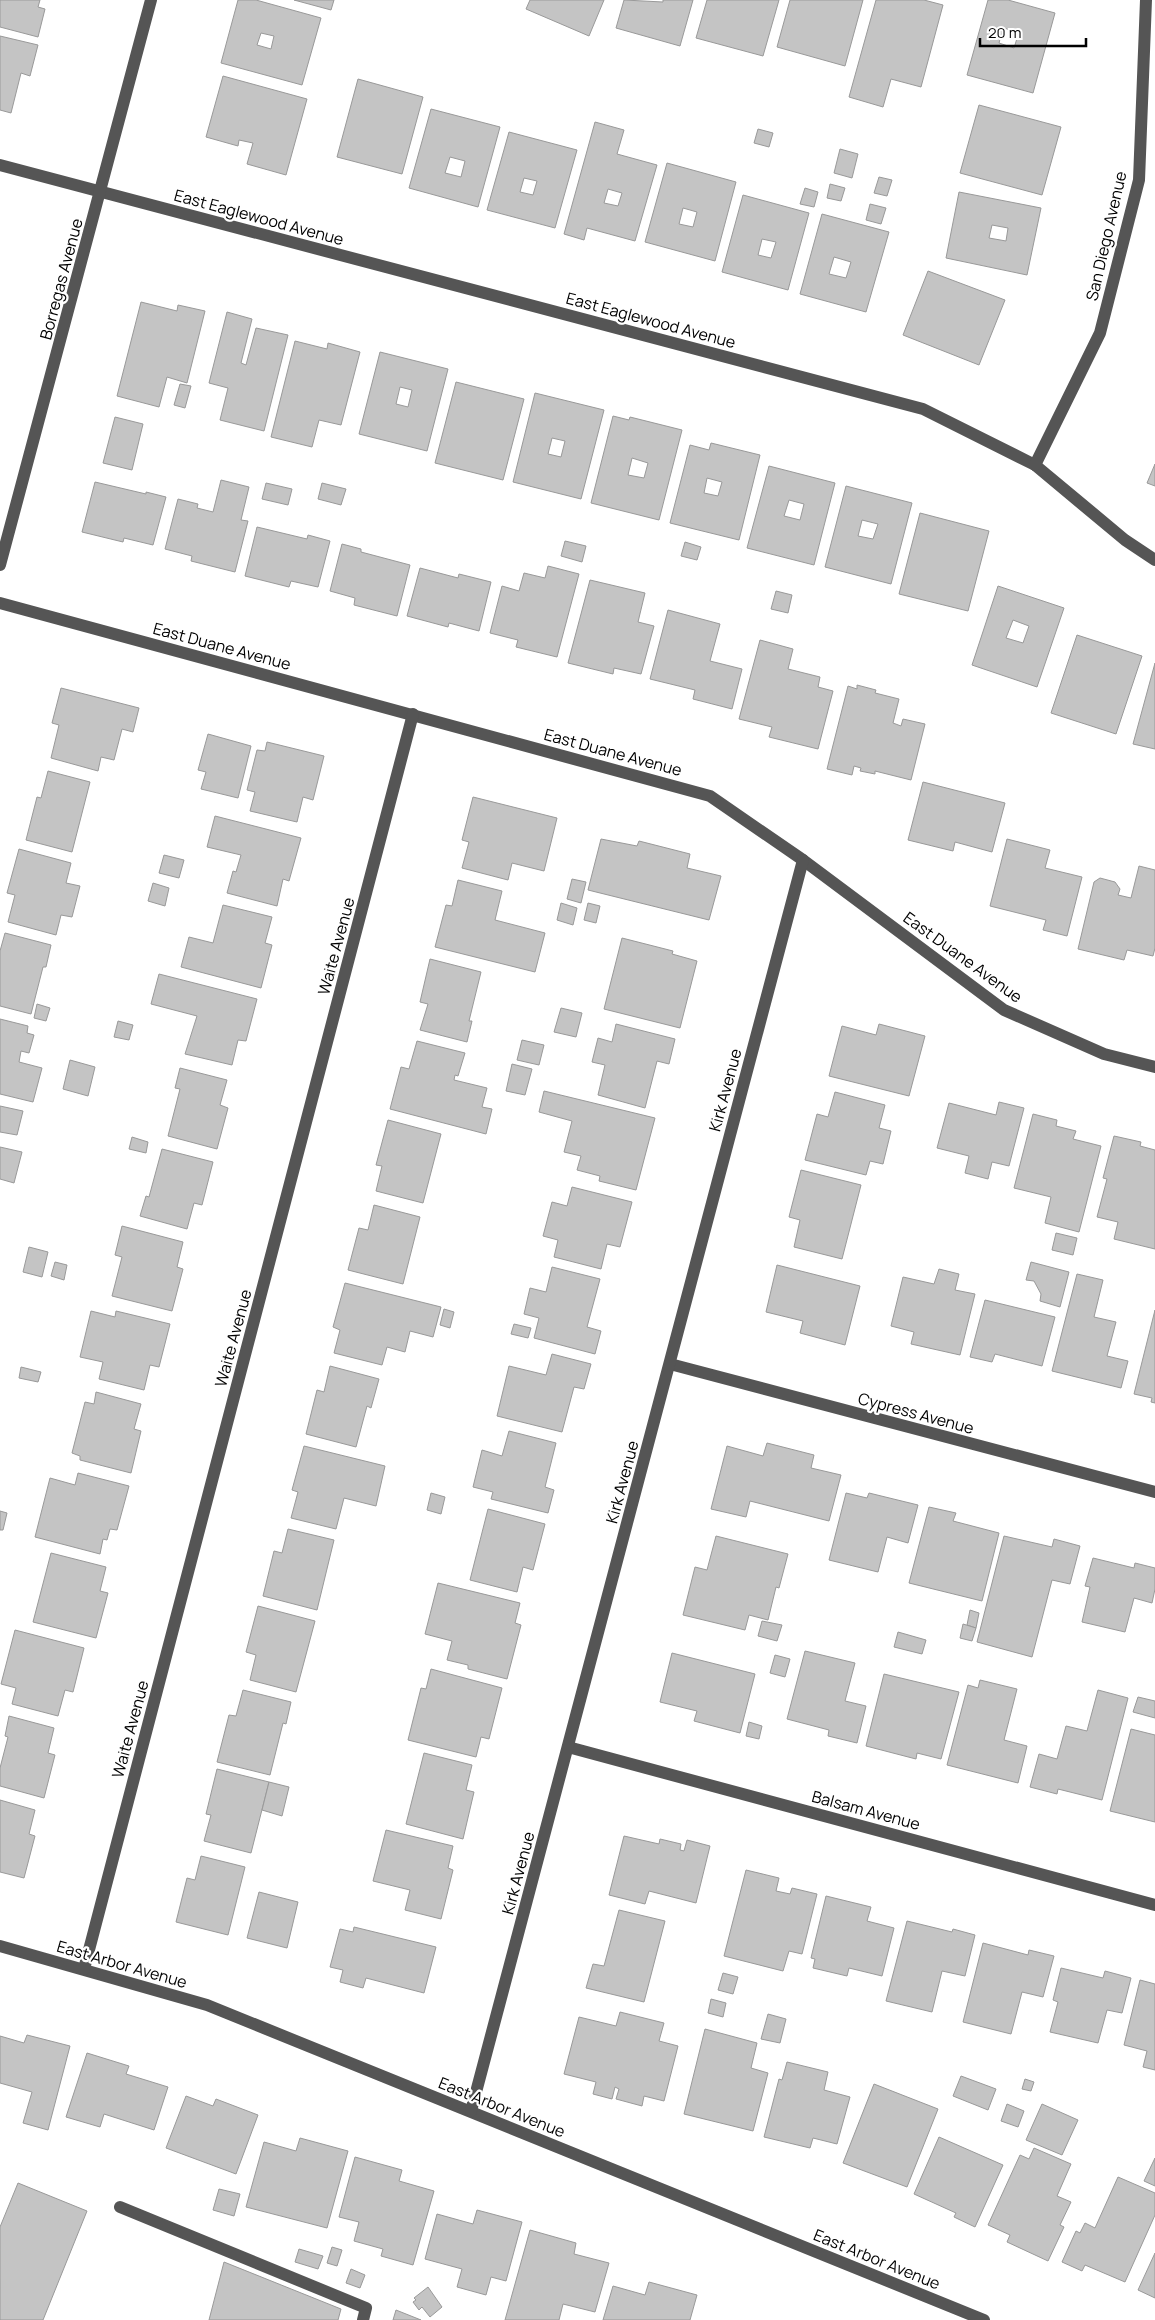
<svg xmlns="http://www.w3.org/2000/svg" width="1155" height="2320" viewBox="0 0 1155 2320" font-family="Manrope,sans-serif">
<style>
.building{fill:#c4c4c4;stroke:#999;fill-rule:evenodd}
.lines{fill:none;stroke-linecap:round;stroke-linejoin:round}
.minor{stroke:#555;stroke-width:12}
.labels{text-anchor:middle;stroke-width:4.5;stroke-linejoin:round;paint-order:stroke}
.street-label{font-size:16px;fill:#000;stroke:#fff}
</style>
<rect width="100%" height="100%" fill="#fff"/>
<g class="building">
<polygon points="0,0 40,0 38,7 45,9 38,37 0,27"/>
<path d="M238,0h18l65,18 -19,67 -81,-22zM261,33l13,3 -3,13 -14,-4z"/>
<polygon points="294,0 334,0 331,10"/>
<polygon points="530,0 604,0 589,36 526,9"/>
<polygon points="624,0 663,2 663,0 693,0 680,46 616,28"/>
<polygon points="707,0 779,0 763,56 696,38"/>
<polygon points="790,0 863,0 845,66 777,47"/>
<polygon points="876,0 924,0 943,5 921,87 891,79 883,107 849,97"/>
<path d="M988,0h20l47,13 -22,80 -66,-18zM1003,28l16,4 -5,16 -15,-5z"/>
<polygon points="0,36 38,45 30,76 21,73 11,113 0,110"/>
<polygon points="223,76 307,99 286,175 247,164 253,143 239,140 238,146 206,137"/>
<polygon points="358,79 423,97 402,174 337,157"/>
<polygon points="979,105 1061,127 1042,195 960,173"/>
<path d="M431,109l69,18 -22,80 -69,-19zM450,157l15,4 -4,16 -16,-4z"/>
<path d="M595,122l29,8 -7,24 40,11 -22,76 -48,-13 -3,12 -20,-6zM608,189l14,4 -4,13 -14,-3z"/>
<polygon points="758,129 773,133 769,147 754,143"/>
<path d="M509,132l68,18 -22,78 -68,-18zM524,178l13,3 -4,14 -13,-3z"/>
<polygon points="840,149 858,154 852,178 834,173"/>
<path d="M667,163l69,19 -21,79 -70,-19zM683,208l14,4 -4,15 -14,-3z"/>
<polygon points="879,177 892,180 887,196 874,193"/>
<polygon points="830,184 845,188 841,201 827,198"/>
<polygon points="805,188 818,192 814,207 800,204"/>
<path d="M959,192l82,16 -14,67 -81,-17zM992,225l16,3 -2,13 -17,-3z"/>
<path d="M743,195l66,18 -21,77 -66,-18zM762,239l14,3 -5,16 -13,-3z"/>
<polygon points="870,204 886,208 881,224 866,220"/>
<path d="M822,214l67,18 -23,80 -66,-18zM834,257l17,5 -5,16 -17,-4z"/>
<polygon points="928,271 1005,300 979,365 903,335"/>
<polygon points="141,302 177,311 178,305 205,311 187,383 167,377 159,407 117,396"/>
<polygon points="227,312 252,319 241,363 246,365 256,328 288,335 264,431 220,420 228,388 209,383"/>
<polygon points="295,341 327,349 328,343 360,352 341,425 319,420 312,447 271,437"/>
<path d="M380,352l68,17 -21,82 -68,-17zM400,387l12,3 -4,17 -12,-3z"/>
<polygon points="456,382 524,399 503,480 435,463"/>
<polygon points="180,384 191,386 185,408 174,405"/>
<path d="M535,393l69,17 -23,89 -68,-17zM552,438l13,3 -4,16 -13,-3z"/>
<path d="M613,416l16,4 1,-3 52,13 -23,90 -68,-17zM632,458l16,5 -4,15 -16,-3z"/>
<polygon points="115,417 143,424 132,470 103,463"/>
<path d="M711,443l49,12 -21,85 -69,-17 20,-78 19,5zM707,478l15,4 -4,14 -14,-3z"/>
<polygon points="1155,464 1155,486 1147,483"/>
<path d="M769,466l66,17 -21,82 -67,-17zM789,500l15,4 -4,16 -16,-4z"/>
<polygon points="221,480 249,487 241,520 248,521 235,572 191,561 192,556 165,549 178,499 198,504 197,508 213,512"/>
<polygon points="95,482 146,494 146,492 166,497 153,545 124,538 123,542 82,532"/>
<polygon points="266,483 292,489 288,505 262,499"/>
<polygon points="322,483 346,489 341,505 318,499"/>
<path d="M846,486l66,17 -21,81 -66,-17zM862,520l16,4 -5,15 -15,-3z"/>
<polygon points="920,513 989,531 968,611 899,594"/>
<polygon points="257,527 307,539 308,535 330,541 318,587 291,581 289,587 245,576"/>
<polygon points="565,541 586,546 582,562 561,556"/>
<polygon points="685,542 701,547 697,560 681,556"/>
<polygon points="342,544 361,549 361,552 410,565 397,616 354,605 355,598 330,591"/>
<polygon points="548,566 579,574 557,657 516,647 518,640 490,633 502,586 519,591 524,573 545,578"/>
<polygon points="420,568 458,578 459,574 491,582 479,631 449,623 448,627 407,616"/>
<polygon points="590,580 645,593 638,622 654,626 641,674 614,668 613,674 568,663"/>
<path d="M998,586l66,22 -27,79 -65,-22zM1013,620l16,6 -6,17 -17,-5z"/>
<polygon points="776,591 792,595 788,613 771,609"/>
<polygon points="668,610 720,624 710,661 742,669 732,709 693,699 695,690 650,679"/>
<polygon points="1077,635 1142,656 1116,734 1051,713"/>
<polygon points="760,640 793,649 788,669 820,677 818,687 833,691 818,749 769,737 772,727 739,719"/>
<polygon points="1155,663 1155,749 1133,744"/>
<polygon points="857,685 876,690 875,693 899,699 893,723 901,726 903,719 925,724 911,780 875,771 875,774 860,771 861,768 854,766 852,775 827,769 848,686 857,689"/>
<polygon points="61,688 139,708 133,732 122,729 114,760 101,757 98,771 51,758 59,725 52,723"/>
<polygon points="208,734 251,746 238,798 201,789 206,772 198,770"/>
<polygon points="267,742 324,756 313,800 303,797 297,822 250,811 255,792 247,790 257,750 265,751"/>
<polygon points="48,771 90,782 72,852 26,840 37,797 41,798"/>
<polygon points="923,782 1005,803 992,852 955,842 953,851 908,840"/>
<polygon points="473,797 557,818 544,871 512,863 508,880 462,868 469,842 462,840"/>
<polygon points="215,816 301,838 289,881 283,879 277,906 227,893 233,871 236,872 241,855 207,847"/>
<polygon points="601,839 637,846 639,841 690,854 687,868 721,876 709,920 588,890"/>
<polygon points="1007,839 1050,850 1045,868 1082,877 1067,936 1043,930 1046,920 990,906"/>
<polygon points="19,849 71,863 66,883 80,886 72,917 61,915 56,935 8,922 15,895 7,893"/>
<polygon points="164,855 184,860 179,878 159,873"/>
<polygon points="1139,866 1155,870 1155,948 1153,956 1127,950 1124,960 1078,949 1094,882 1100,878 1115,882 1120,889 1118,895 1131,898"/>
<polygon points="572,879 586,882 581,903 567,899"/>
<polygon points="458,880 502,891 495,920 545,933 535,972 435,947 446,905 452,906"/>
<polygon points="153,883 169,888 165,906 148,901"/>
<polygon points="561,903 577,908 573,925 557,920"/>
<polygon points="588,903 600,906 596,923 584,920"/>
<polygon points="223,905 272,917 265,943 272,945 261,988 181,967 189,937 213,943"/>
<polygon points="5,933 51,945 46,967 43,967 31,1014 0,1006 0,951"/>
<polygon points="622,938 673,951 672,954 697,961 680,1028 604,1009"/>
<polygon points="430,959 481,972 469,1021 472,1021 467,1042 420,1030 428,1004 420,1002"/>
<polygon points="159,974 257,999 246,1041 238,1040 232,1065 185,1054 197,1016 151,1004"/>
<polygon points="37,1004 50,1008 46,1021 34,1018"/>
<polygon points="561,1008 582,1013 576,1037 554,1032"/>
<polygon points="0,1019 28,1026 27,1033 34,1035 29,1053 21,1051 19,1062 42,1068 33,1102 0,1094"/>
<polygon points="118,1021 133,1025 129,1040 114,1037"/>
<polygon points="616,1024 675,1039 669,1064 657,1061 645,1108 598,1095 605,1065 592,1062 598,1038 612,1042"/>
<polygon points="879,1024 925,1036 909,1096 829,1076 842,1026 876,1035"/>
<polygon points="522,1040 544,1045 539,1065 517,1060"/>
<polygon points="417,1041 465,1053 458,1076 455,1075 454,1080 487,1088 482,1107 492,1109 486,1134 390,1109 401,1067 409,1069"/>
<polygon points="70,1060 95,1067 88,1096 63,1089"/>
<polygon points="512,1064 532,1069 525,1095 506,1091"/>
<polygon points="180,1068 227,1080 220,1105 228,1108 217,1149 168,1136 180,1089 175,1088"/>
<polygon points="544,1091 655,1118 636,1190 599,1181 600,1176 577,1170 581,1156 564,1152 572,1121 539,1112"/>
<polygon points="835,1092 885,1105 879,1128 891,1131 883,1164 870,1161 866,1175 805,1160 817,1114 828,1117"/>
<polygon points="999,1102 1024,1108 1009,1166 992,1162 988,1179 965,1173 969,1156 937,1148 949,1103 996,1115"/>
<polygon points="0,1106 23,1111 17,1135 0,1132"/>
<polygon points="1033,1114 1057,1120 1056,1126 1076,1131 1073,1139 1101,1146 1079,1232 1045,1223 1051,1197 1014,1188"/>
<polygon points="388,1120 441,1134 423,1203 376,1191 382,1166 376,1165"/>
<polygon points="1114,1136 1141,1142 1140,1146 1155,1150 1155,1249 1114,1239 1118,1222 1097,1217 1107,1179 1103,1178"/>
<polygon points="132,1137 148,1142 146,1153 129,1149"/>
<polygon points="0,1147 22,1152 14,1183 0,1179"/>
<polygon points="162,1149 213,1162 202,1205 194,1203 187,1229 140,1216 146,1196 149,1197"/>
<polygon points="801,1170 861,1185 842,1259 794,1247 800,1220 789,1217"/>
<polygon points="572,1187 632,1202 620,1247 607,1244 601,1269 554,1257 558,1240 543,1236 552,1202 567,1206"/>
<polygon points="374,1205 420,1217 403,1284 348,1270 359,1228 368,1230"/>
<polygon points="122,1226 183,1242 177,1267 183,1269 172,1311 112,1296 122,1257 115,1255"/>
<polygon points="1056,1233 1077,1238 1073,1255 1052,1250"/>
<polygon points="29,1247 48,1252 42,1277 23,1272"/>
<polygon points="55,1262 67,1265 64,1280 51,1276"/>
<polygon points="1031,1262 1069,1272 1060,1307 1040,1301 1041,1294 1034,1281 1026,1280"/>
<polygon points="777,1265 860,1286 845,1345 800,1333 803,1321 766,1312"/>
<polygon points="552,1267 600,1279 587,1327 601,1331 595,1354 534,1338 539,1318 524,1314 530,1288 546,1292"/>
<polygon points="939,1269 959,1274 955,1290 975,1294 960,1355 911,1344 914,1332 891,1326 903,1277 934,1284"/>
<polygon points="1077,1274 1103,1280 1094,1317 1116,1322 1107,1356 1128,1361 1121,1388 1052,1371"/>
<polygon points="345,1283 441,1307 433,1337 410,1331 405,1352 387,1347 382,1365 334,1353 340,1330 333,1327"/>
<polygon points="985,1300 1055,1317 1042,1366 995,1354 992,1362 970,1357"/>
<polygon points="444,1309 454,1312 450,1328 440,1325"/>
<polygon points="1155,1310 1155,1403 1151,1402 1152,1398 1134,1394"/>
<polygon points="91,1311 115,1317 116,1311 170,1324 159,1367 150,1365 144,1390 99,1379 103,1362 80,1357"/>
<polygon points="514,1324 531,1328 528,1338 511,1334"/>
<polygon points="552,1354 591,1364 584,1389 574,1387 562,1432 497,1416 509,1366 546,1375"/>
<polygon points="330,1366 379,1379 371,1408 367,1406 356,1447 306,1434 317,1390 324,1392"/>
<polygon points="21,1367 41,1372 38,1382 19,1378"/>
<polygon points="96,1392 141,1404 134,1429 141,1431 131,1473 80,1460 80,1456 72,1453 85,1402 94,1404"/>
<polygon points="509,1431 556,1443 545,1487 554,1490 548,1513 491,1499 493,1492 473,1487 482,1450 502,1456"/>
<polygon points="767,1443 814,1455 811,1468 841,1475 829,1521 750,1501 746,1517 711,1509 727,1446 763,1456"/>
<polygon points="304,1446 385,1466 376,1506 344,1498 336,1529 291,1518 298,1492 292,1490"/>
<polygon points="78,1473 129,1486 117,1530 110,1529 107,1540 103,1539 100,1554 35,1537 50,1478 75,1485"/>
<polygon points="431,1493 445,1497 441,1514 427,1510"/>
<polygon points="846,1493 867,1498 869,1493 918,1505 908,1543 887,1537 878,1572 829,1560"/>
<polygon points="929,1507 956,1513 953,1521 999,1533 982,1601 909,1583"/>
<polygon points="488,1509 545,1524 533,1570 523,1567 517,1592 470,1580"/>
<polygon points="0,1511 7,1513 3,1530 0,1530"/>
<polygon points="288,1529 334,1540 317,1610 263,1596 274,1551 282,1553"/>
<polygon points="716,1536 788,1554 779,1588 776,1587 768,1620 749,1615 745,1630 683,1615 695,1567 707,1570"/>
<polygon points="1004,1536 1052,1547 1054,1539 1080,1546 1070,1584 1052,1580 1032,1657 977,1642"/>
<polygon points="51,1553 106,1567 100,1591 108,1593 96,1638 33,1622"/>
<polygon points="1093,1558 1134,1568 1135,1563 1155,1568 1155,1589 1152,1603 1134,1598 1125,1632 1082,1622 1090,1587 1085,1586"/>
<polygon points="438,1583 520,1603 515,1623 521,1625 507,1679 468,1669 468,1665 447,1660 452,1641 425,1634"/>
<polygon points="258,1606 315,1621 296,1692 250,1680 256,1655 246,1652"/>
<polygon points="970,1610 979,1613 976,1628 967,1625"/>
<polygon points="762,1621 782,1625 777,1641 758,1636"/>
<polygon points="963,1624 976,1628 972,1641 960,1638"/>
<polygon points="15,1630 84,1648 73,1692 65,1690 58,1716 12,1704 16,1688 1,1684"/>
<polygon points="898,1632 926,1640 922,1654 894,1647"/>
<polygon points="805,1651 855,1663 845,1701 866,1706 857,1743 828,1736 829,1730 787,1719"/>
<polygon points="672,1653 755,1674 740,1733 694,1721 697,1711 660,1702"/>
<polygon points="775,1655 790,1659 785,1677 770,1673"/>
<polygon points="431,1669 502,1688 489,1739 481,1737 476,1757 408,1740 421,1688 426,1689"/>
<polygon points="884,1674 959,1692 941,1759 917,1753 916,1759 866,1746"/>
<polygon points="980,1680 1017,1689 1004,1740 1027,1746 1018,1783 947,1765 968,1685 978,1688"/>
<polygon points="243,1690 291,1702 286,1724 283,1723 270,1775 217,1762 229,1715 236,1716"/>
<polygon points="1098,1690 1128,1698 1102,1800 1058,1789 1057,1794 1030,1787 1039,1754 1057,1759 1066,1726 1087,1731"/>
<polygon points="1138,1697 1155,1701 1155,1718 1133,1712"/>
<polygon points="9,1716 54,1728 48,1753 55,1755 44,1798 0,1786 0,1768 8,1737 5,1736"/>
<polygon points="749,1722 762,1726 759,1739 746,1736"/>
<polygon points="1131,1729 1155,1735 1155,1822 1110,1811"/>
<polygon points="424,1753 472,1765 466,1790 474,1792 463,1839 406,1824"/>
<polygon points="217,1769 269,1782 251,1853 204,1841 211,1815 206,1814"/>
<polygon points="269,1782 289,1787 282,1816 262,1810"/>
<polygon points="0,1800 35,1810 29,1834 35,1836 24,1878 0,1872"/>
<polygon points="386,1830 453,1846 448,1868 453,1870 441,1919 405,1910 410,1890 373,1881"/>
<polygon points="624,1836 659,1844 660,1839 681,1844 680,1850 684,1851 687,1840 710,1846 696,1903 649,1891 645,1904 609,1895"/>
<polygon points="201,1856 245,1867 228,1935 176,1922 187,1878 195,1880"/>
<polygon points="746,1870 779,1878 776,1891 790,1894 792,1888 817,1894 802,1954 789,1951 783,1971 724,1956"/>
<polygon points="259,1892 298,1902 287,1948 247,1938"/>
<polygon points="826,1896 871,1907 867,1921 894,1928 882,1976 849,1968 847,1976 813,1968 815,1959 811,1958"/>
<polygon points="619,1910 665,1921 644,2002 586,1988 593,1964 604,1966"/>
<polygon points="907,1921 952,1932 953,1929 975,1935 965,1976 942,1971 932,2012 886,2001"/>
<polygon points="354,1927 436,1947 424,1993 366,1978 363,1988 340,1982 343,1970 330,1967 340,1929 353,1932"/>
<polygon points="983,1943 1028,1955 1029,1950 1054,1956 1043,1997 1022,1992 1011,2034 963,2022"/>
<polygon points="1061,1968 1103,1978 1105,1971 1131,1978 1122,2013 1107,2010 1098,2043 1050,2032 1058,2002 1053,2000"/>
<polygon points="723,1973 738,1977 733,1994 718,1990"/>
<polygon points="1140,1980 1155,1984 1155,2070 1143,2067 1147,2051 1124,2045"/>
<polygon points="711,1999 726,2003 723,2017 708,2013"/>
<polygon points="620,2012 664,2023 659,2041 678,2046 664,2101 644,2096 642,2106 616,2099 619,2089 615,2087 612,2099 593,2094 596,2082 564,2074 579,2017 616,2026"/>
<polygon points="768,2014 786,2019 780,2043 761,2039"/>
<polygon points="705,2029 757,2043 751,2068 768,2073 753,2131 684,2114"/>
<polygon points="27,2035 70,2046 48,2130 23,2123 32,2092 0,2083 0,2036 24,2043"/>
<polygon points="87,2053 129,2066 126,2074 168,2087 154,2130 104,2114 100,2127 66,2117"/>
<polygon points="787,2062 828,2072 824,2090 850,2097 837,2144 813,2138 810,2148 764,2137 779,2079 782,2080"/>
<polygon points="961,2076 996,2089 988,2110 953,2096"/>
<polygon points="1025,2079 1034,2082 1031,2091 1022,2089"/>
<polygon points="874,2084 938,2109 907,2187 843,2163"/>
<polygon points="186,2096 213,2106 216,2099 258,2115 236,2174 166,2148"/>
<polygon points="1007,2104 1024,2111 1018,2127 1001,2121"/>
<polygon points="1042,2104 1078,2120 1062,2155 1026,2140"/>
<polygon points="939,2137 1003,2165 975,2227 954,2217 956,2213 914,2194"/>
<polygon points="300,2138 348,2151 327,2228 246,2207 264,2142 296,2151"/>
<polygon points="1034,2148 1071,2164 1057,2196 1071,2202 1060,2225 1064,2227 1048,2261 1007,2242 1010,2235 988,2225 1020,2155 1029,2159"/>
<polygon points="355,2157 402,2170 399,2181 434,2191 413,2265 381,2256 383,2249 354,2241 359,2222 339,2217"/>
<polygon points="1155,2158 1155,2186 1144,2181"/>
<polygon points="1118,2177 1155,2193 1155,2215 1125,2282 1085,2265 1082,2271 1062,2262 1076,2231 1080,2233 1085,2223 1095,2228"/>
<polygon points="18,2183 87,2211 43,2320 0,2320 0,2227"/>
<polygon points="219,2189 240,2194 234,2216 213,2210"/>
<polygon points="477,2210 522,2222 506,2281 491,2277 486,2295 457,2287 462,2269 425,2259 437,2214 473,2224"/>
<polygon points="530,2230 576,2243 574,2254 609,2263 595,2312 563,2304 559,2320 505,2320"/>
<polygon points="332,2247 342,2250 337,2266 327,2263"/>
<polygon points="299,2249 323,2256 318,2269 295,2262"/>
<polygon points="1155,2253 1155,2298 1138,2290"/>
<polygon points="224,2262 341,2309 338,2320 209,2320"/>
<polygon points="351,2269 365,2275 360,2288 346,2283"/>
<polygon points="649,2282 697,2295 690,2320 603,2320 613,2286 645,2295"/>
<polygon points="428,2287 442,2307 430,2317 422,2307 419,2310 413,2302 416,2300 414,2298"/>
<polygon points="396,2310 421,2320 393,2320"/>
</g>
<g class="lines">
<g class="minor">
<polyline points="0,165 923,409 1035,465 1125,540 1155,560"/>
<polyline points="1035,465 1100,333 1139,180 1146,0"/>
<polyline points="0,565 151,0"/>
<polyline points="0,603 710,796 803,860 1004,1010 1104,1054 1155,1067"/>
<polyline points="670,1364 1155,1492"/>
<polyline points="568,1747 1155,1905"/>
<polyline points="0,1946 207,2005 984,2320"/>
<polyline points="84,1969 413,714"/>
<polyline points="471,2111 803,860"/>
<polyline points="120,2207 366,2308 363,2320"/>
</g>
</g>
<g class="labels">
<g class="street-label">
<text transform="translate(259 217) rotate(15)" y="6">East Eaglewood Avenue</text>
<text transform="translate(1106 236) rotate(-77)" y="6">San Diego Avenue</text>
<text transform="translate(61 279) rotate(-75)" y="6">Borregas Avenue</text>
<text transform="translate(651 320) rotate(15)" y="6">East Eaglewood Avenue</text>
<text transform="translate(222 646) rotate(15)" y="6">East Duane Avenue</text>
<text transform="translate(613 752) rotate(15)" y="6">East Duane Avenue</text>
<text transform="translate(336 946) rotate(-75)" y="6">Waite Avenue</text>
<text transform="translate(963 957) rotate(36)" y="6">East Duane Avenue</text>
<text transform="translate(725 1090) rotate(-75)" y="6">Kirk Avenue</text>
<text transform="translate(233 1338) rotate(-75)" y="6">Waite Avenue</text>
<text transform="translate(916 1413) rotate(15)" y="6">Cypress Avenue</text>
<text transform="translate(622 1482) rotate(-75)" y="6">Kirk Avenue</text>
<text transform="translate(130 1729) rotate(-75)" y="6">Waite Avenue</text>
<text transform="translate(866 1810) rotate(15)" y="6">Balsam Avenue</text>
<text transform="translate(518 1873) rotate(-75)" y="6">Kirk Avenue</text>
<text transform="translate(122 1964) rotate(16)" y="6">East Arbor Avenue</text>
<text transform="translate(502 2107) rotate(22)" y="6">East Arbor Avenue</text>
<text transform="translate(877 2259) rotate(22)" y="6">East Arbor Avenue</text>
</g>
</g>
<path d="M980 38v8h106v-8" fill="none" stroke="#000000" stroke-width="2.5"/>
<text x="988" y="38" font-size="15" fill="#000000" stroke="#ffffff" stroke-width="4" paint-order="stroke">20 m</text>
</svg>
